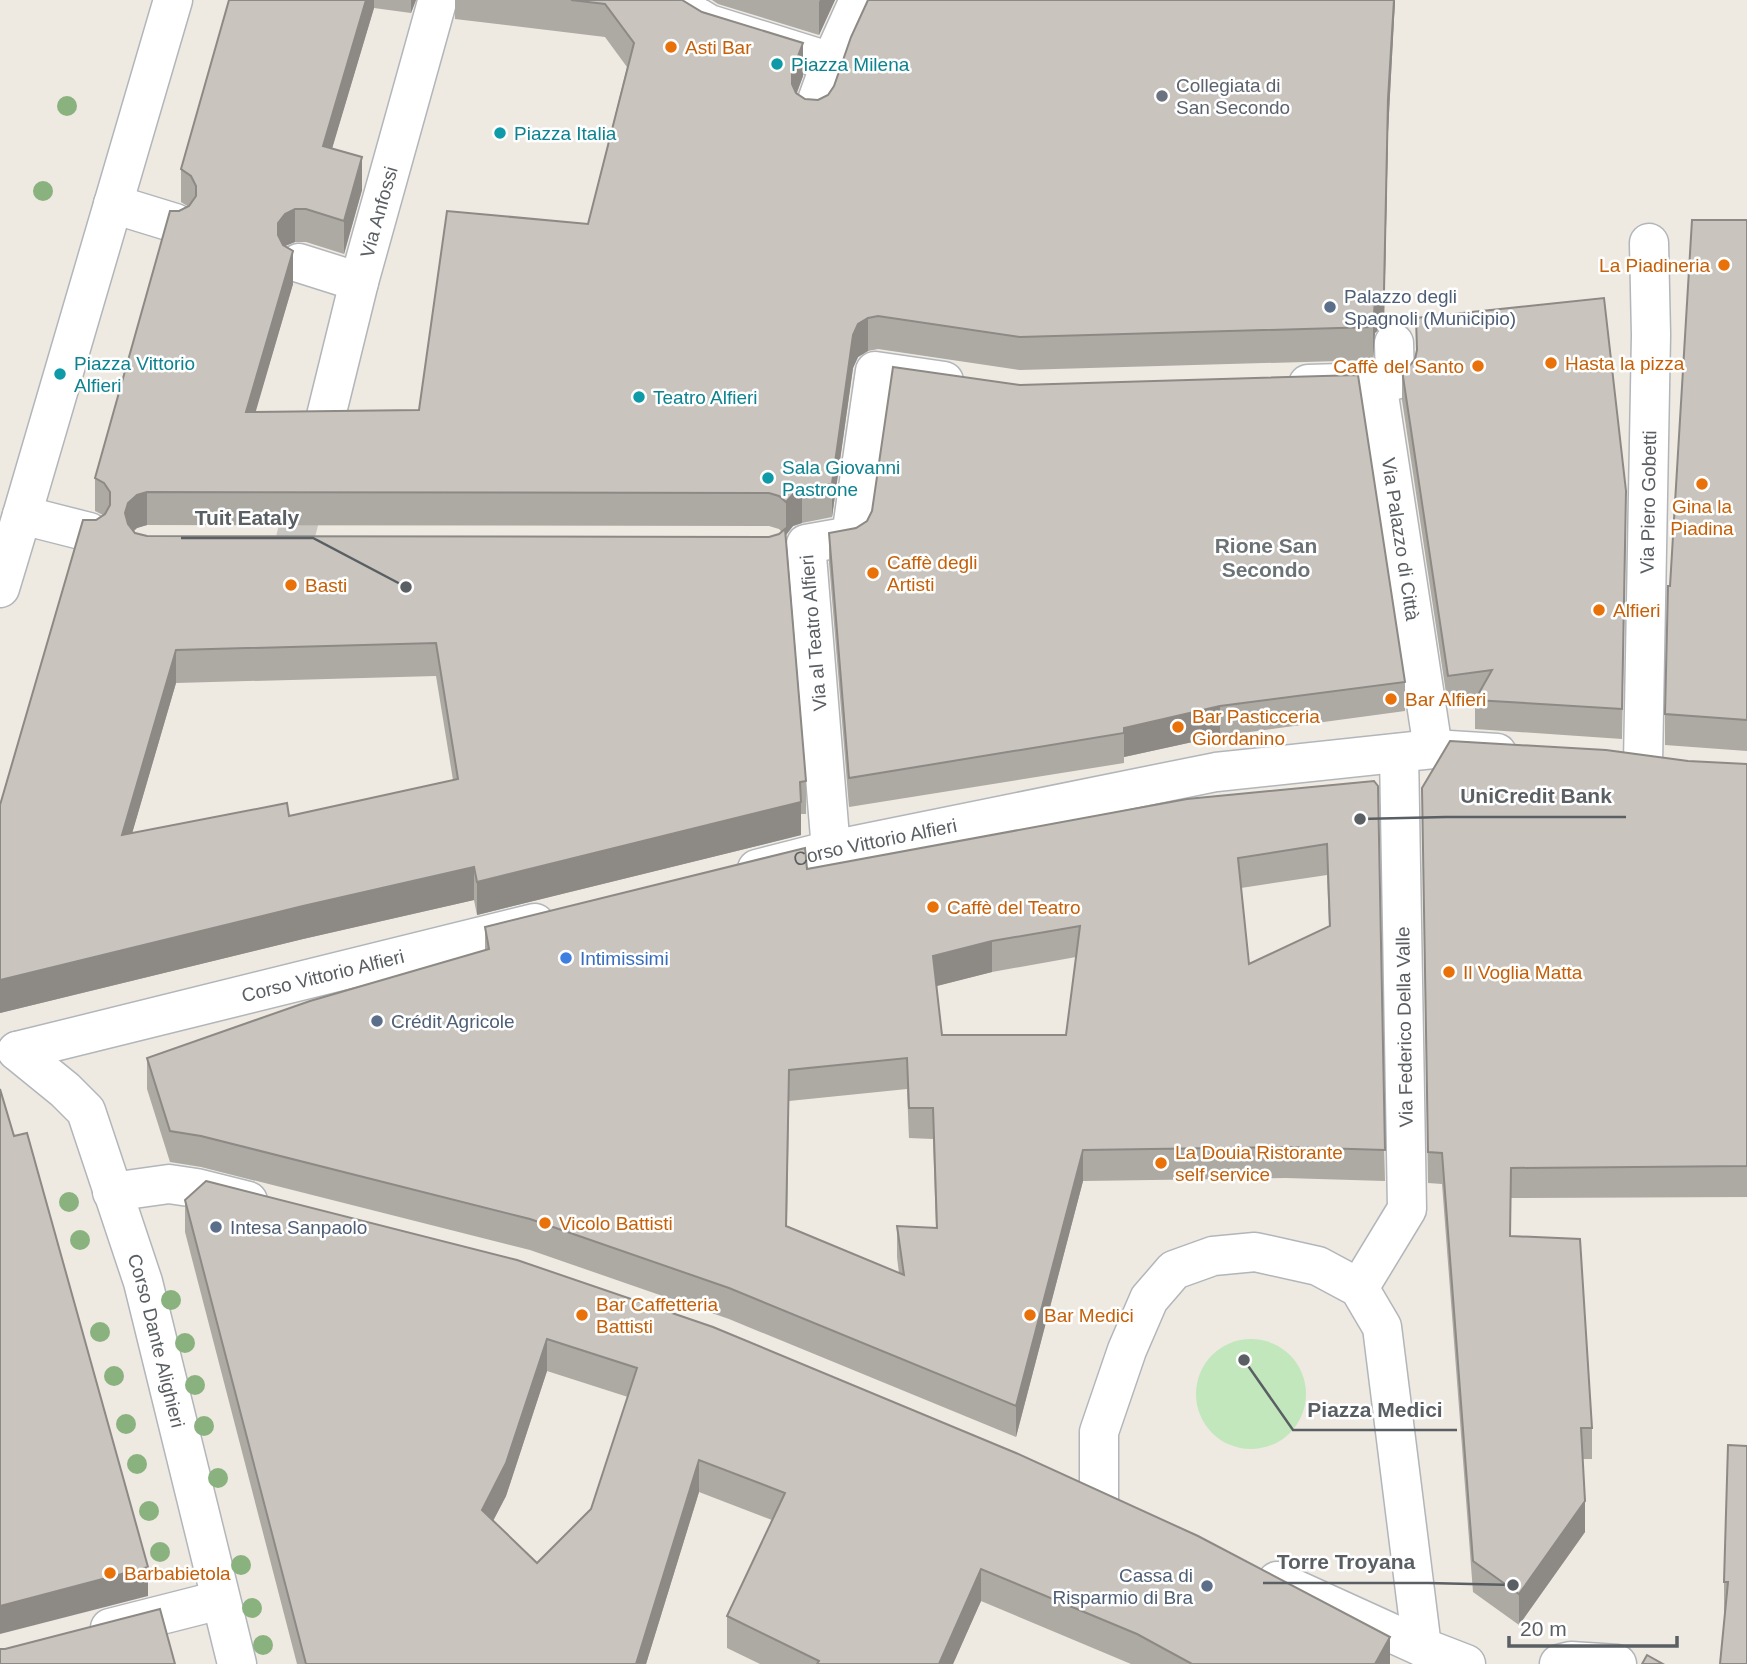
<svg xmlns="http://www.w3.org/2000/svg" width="1747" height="1664" viewBox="0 0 1747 1664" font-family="Helvetica,sans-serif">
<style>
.green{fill:#c2e7bc}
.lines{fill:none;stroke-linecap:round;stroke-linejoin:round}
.pedestrian-tunnel{stroke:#c9c6c2;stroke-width:38;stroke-dasharray:38 19;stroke-linecap:butt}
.pedestrian-casing{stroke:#b2b6ba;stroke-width:41}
.minor-casing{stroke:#b2b6ba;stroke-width:41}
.tertiary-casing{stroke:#b2b6ba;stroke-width:41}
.pedestrian{stroke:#fff;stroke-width:38}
.minor{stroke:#fff;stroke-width:38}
.tertiary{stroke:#fff;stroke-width:38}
.tree{fill:#8ab27f}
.wall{fill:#ada9a3;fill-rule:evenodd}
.shaded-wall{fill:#8d8985}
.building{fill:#c9c4be;stroke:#8d8985;stroke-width:2;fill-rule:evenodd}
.food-dot{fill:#e8710a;stroke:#fff;stroke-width:2.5}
.culture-dot{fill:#0f9aa8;stroke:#fff;stroke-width:2.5}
.worship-dot{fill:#6b7280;stroke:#fff;stroke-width:2.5}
.service-dot{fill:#5c6f8a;stroke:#fff;stroke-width:2.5}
.shop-dot{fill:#3f7fe0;stroke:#fff;stroke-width:2.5}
.labels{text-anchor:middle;stroke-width:5;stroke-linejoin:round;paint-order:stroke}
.food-label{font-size:19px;fill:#c56008;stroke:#fff;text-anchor:start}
.culture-label{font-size:19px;fill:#0d838f;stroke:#fff;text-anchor:start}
.worship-label{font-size:19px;fill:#5b616d;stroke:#fff;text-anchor:start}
.street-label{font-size:19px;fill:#5a5f63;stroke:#fff}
.service-label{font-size:19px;fill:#4e5e75;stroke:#fff;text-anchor:start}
.shop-label{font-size:19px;fill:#366cbe;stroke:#fff;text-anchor:start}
.neighbourhood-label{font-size:21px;font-weight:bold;fill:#6b7275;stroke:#fff}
.leader{fill:none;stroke:#5a5f63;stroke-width:2.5}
.callout-dot{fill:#5a5f63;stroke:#fff;stroke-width:2.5}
.callout-label{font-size:21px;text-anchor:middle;font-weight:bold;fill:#5a5f63;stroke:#fff;stroke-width:5;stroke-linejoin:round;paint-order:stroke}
</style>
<rect width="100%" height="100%" fill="#eee9e1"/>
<circle class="green" cx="1251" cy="1394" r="55"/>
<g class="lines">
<polyline class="pedestrian-tunnel" points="293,547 311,475"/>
<g class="pedestrian-casing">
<g id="pedestrian">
<polyline points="687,0 689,12 709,24 831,62"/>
<polyline points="813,112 831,62 859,0"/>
<polyline points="113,204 175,223"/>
<polyline points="299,263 359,282"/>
<path id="s1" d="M1394,343l1,37 -18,2 56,367"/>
<polyline points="1308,384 1377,382"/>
<path id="s2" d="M324,424l35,-142 78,-280"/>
<polyline points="22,515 173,0"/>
<path id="s3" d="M1643,763l8,-428 -2,-92"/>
<polyline points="831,850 806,544 851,536 875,371 944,381"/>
</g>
</g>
<g class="minor-casing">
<g id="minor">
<polyline points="0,588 22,515 89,532"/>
<path id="s4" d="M757,869l74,-19 385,-78 217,-23 64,4"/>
<path id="s5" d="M17,1051l518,-128"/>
<polyline points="112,1192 169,1184 196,1188 248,1201"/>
<polyline points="1359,1288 1407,1209 1399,753"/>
<polyline points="1099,1499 1099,1432 1127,1350 1149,1299 1174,1270 1213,1256 1255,1252 1318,1266 1359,1288 1382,1327 1422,1647"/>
<polyline points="1277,1581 1422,1647 1466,1664"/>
<polyline points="110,1628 220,1600"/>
<polyline points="1559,1664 1571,1661 1617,1664"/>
</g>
</g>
<g class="tertiary-casing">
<g id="tertiary">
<path id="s6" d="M17,1051l48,39 21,21 57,171 94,382"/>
</g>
</g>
<use href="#pedestrian" class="pedestrian"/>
<use href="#minor" class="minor"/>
<use href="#tertiary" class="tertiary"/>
</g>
<g class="tree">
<circle cx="67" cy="106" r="10"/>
<circle cx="43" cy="191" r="10"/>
<circle cx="69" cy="1202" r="10"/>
<circle cx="80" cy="1240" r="10"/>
<circle cx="171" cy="1300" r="10"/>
<circle cx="100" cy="1332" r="10"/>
<circle cx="185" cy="1343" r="10"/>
<circle cx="114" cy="1376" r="10"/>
<circle cx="195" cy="1385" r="10"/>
<circle cx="126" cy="1424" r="10"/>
<circle cx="204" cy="1426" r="10"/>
<circle cx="137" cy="1464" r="10"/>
<circle cx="218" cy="1478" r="10"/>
<circle cx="149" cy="1511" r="10"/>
<circle cx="160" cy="1552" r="10"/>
<circle cx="241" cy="1565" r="10"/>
<circle cx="252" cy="1608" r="10"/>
<circle cx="263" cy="1645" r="10"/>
</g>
<g class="wall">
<path d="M229,0h187l-5,13 -37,-5 -42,140 30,42 -18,64 -38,-12h-11l-10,4 8,38 -38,128 164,-2 169,-186 39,-157 -22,-30 -150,-18v-19h227l121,76 -6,17 8,6 13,1 10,-5 6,-9 34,-86h527l-7,132 -4,192 -9,9 -2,27 -353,10 -142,-21 -10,2 -10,6 -5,11 -21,149 -30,6 -9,3 -7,9 20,246v33h-5v21l-324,80 -3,-15 -171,39 -303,74 96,-493 7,-5 -8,-4v-33l84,-267 10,-4 -8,-5v-33zM147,525l622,1 10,3 3,3 -3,2 -10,3 -622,-1 -12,-3 -1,-2 3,-3zM436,676l17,104 -164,36 -157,17 44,-150z"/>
<polygon points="712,0 835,0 819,35 718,4"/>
<polygon points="1747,220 1747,751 1665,745 1665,714 1670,586"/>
<polygon points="1416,318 1626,521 1622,739 1475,729 1475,702 1448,706 1402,400 1402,370 1408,368 1415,359 1416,353"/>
<polygon points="829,533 1405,682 1405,711 1220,736 1124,757 1124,763 849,807 829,562"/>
<polygon points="1688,761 1747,764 1747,1197 1511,1198 1510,1236 1592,1428 1592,1459 1582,1459 1585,1532 1519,1625 1473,1592 1442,1184 1428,1183 1422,788"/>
<path d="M1374,781l11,400 -99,-3 -203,3 -67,256 -287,-118 -199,-69 -329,-83 -31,-5 -23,-73v-31l338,-107v-24l322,-58zM1327,875l2,52 -80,37 -8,-76zM1076,957l-10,78h-124l-6,-49 56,-14zM907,1089l2,49 24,1 3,89 -39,-2v31l2,16 -112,-47 2,-125z"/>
<path d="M206,1181l1184,483h-259l-150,-63 -28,63h-193l-33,-16v-32l45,-96 -73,-28 -53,172h-349l-112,-432v-32zM547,1371l81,26 -37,112 -54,54 -44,-42 13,-25z"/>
<polygon points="1747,1446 1725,1613 1724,1613 1724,1582"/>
</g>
<g class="shaded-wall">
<polygon points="366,0 374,0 374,8 323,179 323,146"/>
<polygon points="411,0 416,0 411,13"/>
<polygon points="820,0 835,0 819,35 819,2"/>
<polygon points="1394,0 1395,0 1388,132 1384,324 1375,333 1373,360 1373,327 1388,99"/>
<polygon points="803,43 803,76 792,105 792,72"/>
<polygon points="362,157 362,190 344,254 344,221"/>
<polygon points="295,209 295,242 285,246 278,268 278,223 285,214"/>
<polygon points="293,251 293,284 246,445 246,412"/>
<polygon points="868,318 868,351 858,357 853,368 832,517 832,484 853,335 858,324"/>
<polygon points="802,490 802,523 793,526 786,535 786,502 793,494"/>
<polygon points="147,492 147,525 137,528 128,535 125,513 128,503 137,495"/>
<polygon points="176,650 176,683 122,868 122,835"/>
<polygon points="1220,706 1220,736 1124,757 1124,728"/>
<polygon points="801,802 801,835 477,915 477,882"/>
<polygon points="474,867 474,900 303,939 0,1013 0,980 303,906"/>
<polygon points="992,941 992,972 933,987 933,956"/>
<polygon points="1083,1150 1083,1181 1016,1437 1016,1406"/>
<polygon points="547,1339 547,1371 506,1496 482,1542 482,1510"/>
<polygon points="699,1460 699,1492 646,1664 636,1664"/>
<polygon points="1585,1501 1585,1532 1519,1625 1519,1594"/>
<polygon points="148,1567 148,1596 0,1634 0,1606"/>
<polygon points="981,1569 981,1601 953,1664 939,1664"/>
<polygon points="1390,1637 1390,1664 1375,1664"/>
</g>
<g class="building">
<path d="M229,0h137l-43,146 39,11 -18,64 -38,-12h-11l-10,5 -7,9v12l5,10 10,6 -47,161 173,-2 28,-199 141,13 46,-181 -29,-39 -34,-4h111l20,12 101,31 -11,29v12l4,9 9,6 13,1 10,-5 6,-9 17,-49 17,-37h526l-6,99 -4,192 -9,9 -2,27 -353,10 -142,-21 -10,2 -10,6 -5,11 -21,149 -30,6 -9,4 -7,8 -7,-6 -10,-3 -622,-1 -10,3 -9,8 -3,10 3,11 7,9 12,3 622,1 10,-3 6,-5 21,252 -6,1 1,20 -324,80 -3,-15 -171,39 -303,74v-175l83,-285h13l9,-6 5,-9v-13l-6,-9 -9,-5 75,-267h9l10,-5 7,-10v-10l-5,-10 -10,-7zM436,643l22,136 -169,37 -2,-13 -165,32 54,-185z"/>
<polygon points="1692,220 1747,220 1747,720 1665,714 1668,586 1670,586"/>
<polygon points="1604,298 1626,491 1622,709 1475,700 1492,670 1448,676 1402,370 1408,368 1415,359 1417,350 1416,318"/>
<polygon points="893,367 1020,385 1358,375 1405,682 1220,706 1124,728 1124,733 849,778 829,533 856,528 867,521 872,511"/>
<polygon points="1450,741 1606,750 1688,761 1747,764 1747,1166 1511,1168 1510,1236 1580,1239 1592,1428 1581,1428 1585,1501 1519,1594 1473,1561 1442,1153 1428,1152 1422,788"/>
<path d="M1374,781l4,5 7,364 -99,-3 -203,3 -67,256 -287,-118 -199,-69 -329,-83 -31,-5 -23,-73 163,-57 179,-52 -4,-22 320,-79 2,21 380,-70zM1327,844l3,82 -81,38 -11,-106zM1080,926l-14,109h-124l-9,-79 59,-15zM907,1058l2,50h24l4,120 -40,-2 7,49 -118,-49 3,-156z"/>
<polygon points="0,1089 14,1136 27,1133 148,1567 0,1606"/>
<path d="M206,1181l311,79 196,67 303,126 182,83 192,101 -15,27h-183l-55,-30 -156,-65 -42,95h-122l2,-3 -92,-45 58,-123 -86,-33 -63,204h-330l-121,-464zM547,1339l90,29 -46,141 -54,54 -55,-53 24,-47z"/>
<polygon points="1728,1445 1747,1446 1747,1664 1720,1664 1728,1582 1724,1582"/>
<polygon points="160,1609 175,1664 0,1664 0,1649 5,1649"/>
<polygon points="1647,1655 1663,1664 1642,1664"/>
</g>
<g class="food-dot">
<circle cx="671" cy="47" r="7"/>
<circle cx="1724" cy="265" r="7"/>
<circle cx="1551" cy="363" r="7"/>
<circle cx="1478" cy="366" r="7"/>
<circle cx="1702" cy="484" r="7"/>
<circle cx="873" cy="573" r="7"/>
<circle cx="291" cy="585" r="7"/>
<circle cx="1599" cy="610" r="7"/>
<circle cx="1391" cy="699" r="7"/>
<circle cx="1178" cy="727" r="7"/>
<circle cx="933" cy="907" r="7"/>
<circle cx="1449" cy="972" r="7"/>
<circle cx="1161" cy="1163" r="7"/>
<circle cx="545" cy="1223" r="7"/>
<circle cx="582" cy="1315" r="7"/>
<circle cx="1030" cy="1315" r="7"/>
<circle cx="110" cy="1573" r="7"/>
</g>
<g class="culture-dot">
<circle cx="777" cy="64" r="7"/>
<circle cx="500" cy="133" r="7"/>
<circle cx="60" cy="374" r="7"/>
<circle cx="639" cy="397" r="7"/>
<circle cx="768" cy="478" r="7"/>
</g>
<circle class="worship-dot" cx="1162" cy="96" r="7"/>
<g class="service-dot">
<circle cx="1330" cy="307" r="7"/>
<circle cx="377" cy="1021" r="7"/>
<circle cx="216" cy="1227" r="7"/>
<circle cx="1207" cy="1586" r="7"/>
</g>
<circle class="shop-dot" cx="566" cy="958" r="7"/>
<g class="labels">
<g class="food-label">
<text x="685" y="54">Asti Bar</text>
<text x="1710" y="272" text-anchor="end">La Piadineria</text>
<text x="1565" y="370">Hasta la pizza</text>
<text x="1464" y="373" text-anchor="end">Caffè del Santo</text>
<text x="1702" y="513" text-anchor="middle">Gina la<tspan x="1702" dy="22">Piadina</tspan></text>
<text x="887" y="569">Caffè degli<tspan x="887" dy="22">Artisti</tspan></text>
<text x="305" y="592">Basti</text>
<text x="1613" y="617">Alfieri</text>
<text x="1405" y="706">Bar Alfieri</text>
<text x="1192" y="723">Bar Pasticceria<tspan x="1192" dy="22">Giordanino</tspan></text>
<text x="947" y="914">Caffè del Teatro</text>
<text x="1463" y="979">Il Voglia Matta</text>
<text x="1175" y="1159">La Douia Ristorante<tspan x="1175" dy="22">self service</tspan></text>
<text x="559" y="1230">Vicolo Battisti</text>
<text x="596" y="1311">Bar Caffetteria<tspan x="596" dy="22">Battisti</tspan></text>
<text x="1044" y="1322">Bar Medici</text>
<text x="124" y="1580">Barbabietola</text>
</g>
<g class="culture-label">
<text x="791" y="71">Piazza Milena</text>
<text x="514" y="140">Piazza Italia</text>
<text x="74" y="370">Piazza Vittorio<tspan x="74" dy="22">Alfieri</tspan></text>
<text x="653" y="404">Teatro Alfieri</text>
<text x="782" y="474">Sala Giovanni<tspan x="782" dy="22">Pastrone</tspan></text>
</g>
<g class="worship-label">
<text x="1176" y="92">Collegiata di<tspan x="1176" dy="22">San Secondo</tspan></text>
</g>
<g class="street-label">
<text dy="7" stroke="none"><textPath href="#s2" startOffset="219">Via Anfossi</textPath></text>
<text dy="7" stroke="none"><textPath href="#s3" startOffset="261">Via Piero Gobetti</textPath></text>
<text dy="7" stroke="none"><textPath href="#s1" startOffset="214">Via Palazzo di Città</textPath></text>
<text transform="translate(813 633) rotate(-95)" y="7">Via al Teatro Alfieri</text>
<text dy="7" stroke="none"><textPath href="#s4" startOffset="121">Corso Vittorio Alfieri</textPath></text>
<text dy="7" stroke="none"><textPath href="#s5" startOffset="315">Corso Vittorio Alfieri</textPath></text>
<text transform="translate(1404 1027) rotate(-91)" y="7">Via Federico Della Valle</text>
<text dy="7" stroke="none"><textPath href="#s6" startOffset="332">Corso Dante Alighieri</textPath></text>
</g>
<g class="service-label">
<text x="1344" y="303">Palazzo degli<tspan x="1344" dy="22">Spagnoli (Municipio)</tspan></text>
<text x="391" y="1028">Crédit Agricole</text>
<text x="230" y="1234">Intesa Sanpaolo</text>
<text x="1193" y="1582" text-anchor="end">Cassa di<tspan x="1193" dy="22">Risparmio di Bra</tspan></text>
</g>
<g class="shop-label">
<text x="580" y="965">Intimissimi</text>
</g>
<g class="neighbourhood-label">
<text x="1266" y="553">Rione San<tspan x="1266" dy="24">Secondo</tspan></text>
</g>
</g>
<path class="leader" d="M406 587L313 538H181M1360 819L1446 817H1626M1244 1360L1293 1430H1457M1513 1585L1429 1583H1263"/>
<g class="callout-dot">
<circle cx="406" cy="587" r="7"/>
<circle cx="1360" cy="819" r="7"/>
<circle cx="1244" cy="1360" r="7"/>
<circle cx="1513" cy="1585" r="7"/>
</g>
<g class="callout-label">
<text x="247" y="525">Tuit Eataly</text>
<text x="1536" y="803">UniCredit Bank</text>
<text x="1375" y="1417">Piazza Medici</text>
<text x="1346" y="1569">Torre Troyana</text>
</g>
<path d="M1509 1636v10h168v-10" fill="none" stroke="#5a5f63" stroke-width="3.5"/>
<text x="1520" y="1636" font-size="21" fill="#5a5f63" stroke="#ffffff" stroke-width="5" paint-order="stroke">20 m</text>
</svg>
